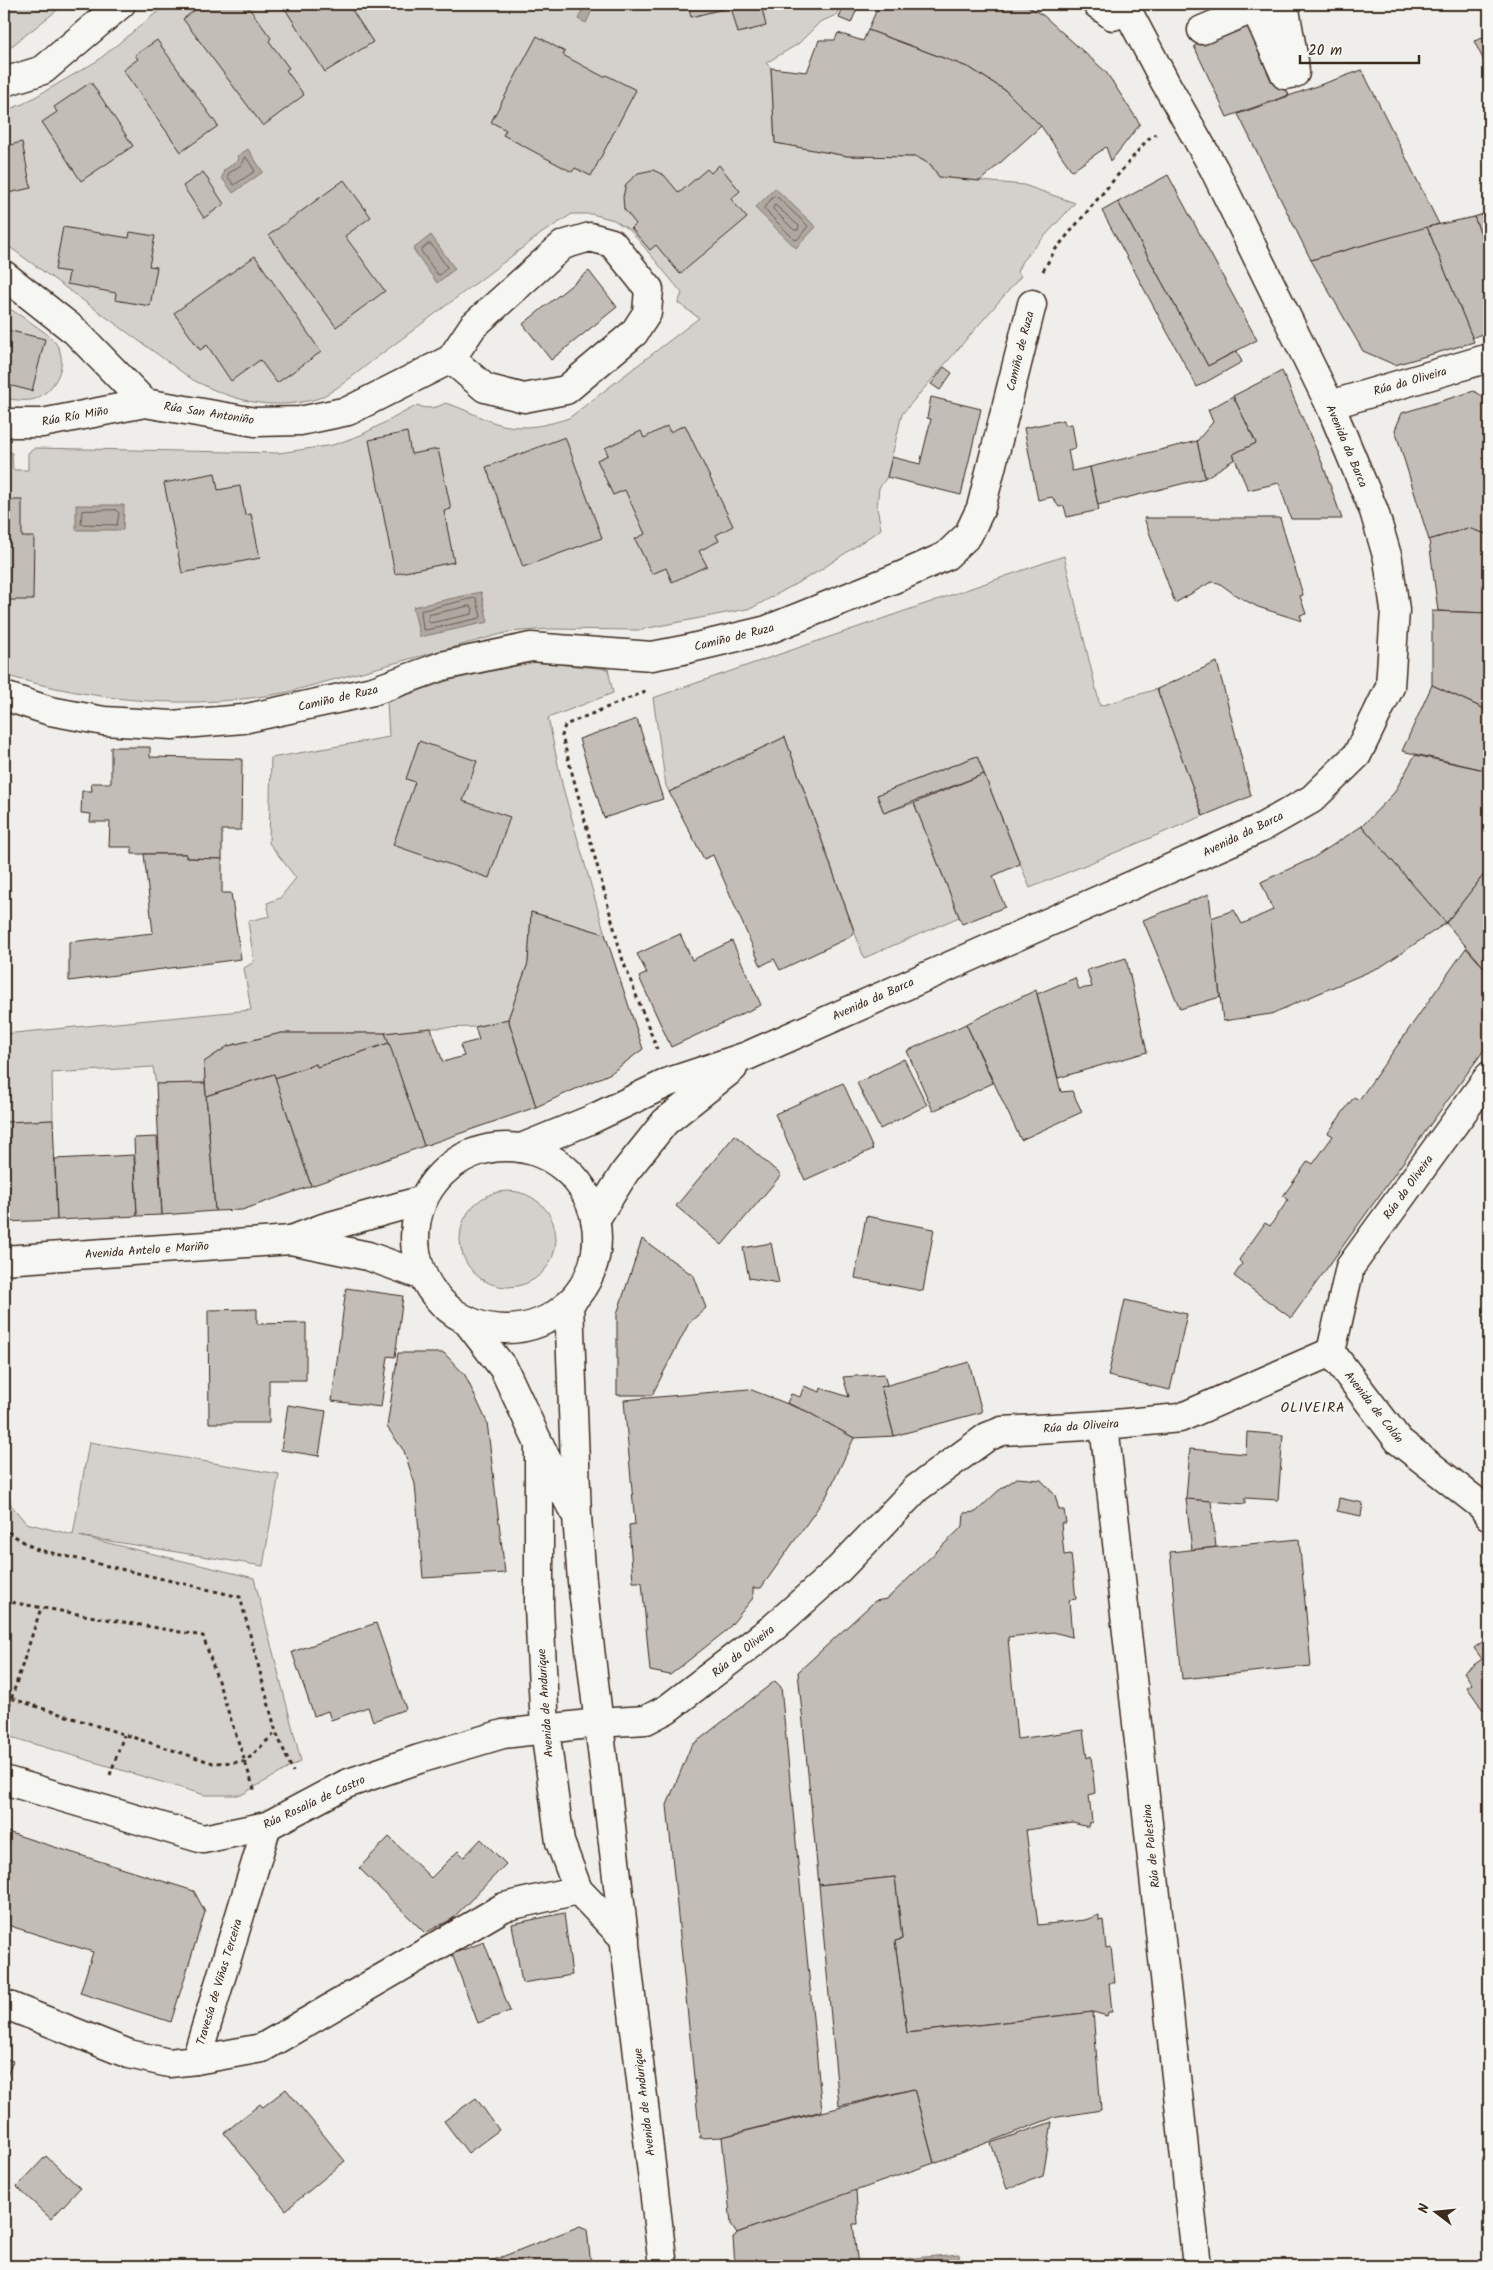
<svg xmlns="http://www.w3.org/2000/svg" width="1493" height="2270" viewBox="0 0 1493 2270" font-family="Kalam,sans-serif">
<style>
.green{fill:#d4d1cc;stroke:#887e75}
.water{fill:#afa8a1;stroke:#81766d}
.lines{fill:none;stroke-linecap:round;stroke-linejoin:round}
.shore{stroke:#695c52;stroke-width:1}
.building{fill:#c2bdb7;stroke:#3b2a1e}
.street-casing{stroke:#3b2a1e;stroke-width:31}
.secondary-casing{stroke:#3b2a1e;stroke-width:31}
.path{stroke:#3b2a1e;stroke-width:3;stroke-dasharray:4 4;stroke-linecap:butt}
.street{stroke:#f6f6f2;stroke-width:28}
.secondary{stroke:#f6f6f2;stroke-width:28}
.labels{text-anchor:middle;stroke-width:4;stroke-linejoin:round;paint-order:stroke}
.street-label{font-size:12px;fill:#3b2a1e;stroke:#f6f6f2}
.neighbourhood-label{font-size:14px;letter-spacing:1px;fill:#3b2a1e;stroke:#f6f6f2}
</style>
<rect width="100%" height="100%" fill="#efeeea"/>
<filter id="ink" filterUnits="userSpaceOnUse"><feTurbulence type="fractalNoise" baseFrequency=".02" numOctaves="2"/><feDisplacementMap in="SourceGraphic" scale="10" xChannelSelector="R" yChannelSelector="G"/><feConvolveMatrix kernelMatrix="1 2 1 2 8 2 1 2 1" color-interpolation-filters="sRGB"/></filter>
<g filter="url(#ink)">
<g class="green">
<polygon points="4,4 65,4 4,52"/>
<path d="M167,4h675l-6,11 -16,7 -22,22 -32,19 5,5 4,75 72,13 70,1 14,8 8,12 85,8 51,18 -53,58 -5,11 4,4 -119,138 -15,63 -8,11 -2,19 4,22 -62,42 -67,37 -114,22 -88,-1 -41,3 -221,60c-96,19 -190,10 -284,-17v-226l8,4 1,17h15v-17l7,-5 244,5 54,-8 28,-10 57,-30c7,5 20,3 27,-2 20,5 39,18 58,22 23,5 45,0 66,-7l130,-100 -21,-15 4,-10 -51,-62 -17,-11 -22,-6h-20l-30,19c-55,42 -111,84 -166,125 -13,10 -45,37 -60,41 -47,12 -81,2 -123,-19l-189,-137v-132l19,-7 74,-43z"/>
<path d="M4,305c13,9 41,25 50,36 17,20 2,49 -19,58 -8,3 -22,0 -31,0z"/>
<polygon points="1064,556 1100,706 1157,689 1203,816 1030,888 977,756 877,795 884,813 914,803 959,917 864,958 785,737 669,792 666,786 653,698"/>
<polygon points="535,662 608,669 613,693 548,718 563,788 605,934 531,912 528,963 508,1019 475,1027 431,1028 385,1033 281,1033 228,1046 204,1062 205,1083 156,1084 153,1067 52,1073 53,1120 4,1122 4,1034 251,1010 244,968 254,962 248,921 270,916 267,903 280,898 296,878 269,843 271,758 389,737 387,702 450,680"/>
<circle cx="508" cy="1239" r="48"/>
<polygon points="89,1442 279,1474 263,1566 79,1536 254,1578 301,1761 241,1795 205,1795 4,1735 4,1476 11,1505 26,1523 73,1535"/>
</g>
<g class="water">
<polygon points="568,4 595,4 586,23 578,19 582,11"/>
<polygon points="248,149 263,172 233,193 222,178 224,170 239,160 237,156"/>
<polygon points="775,188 816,227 796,248 755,208"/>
<polygon points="431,235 455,269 437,283 413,249"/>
<polygon points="76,505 124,505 123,530 76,530"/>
<polygon points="481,592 488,622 420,637 413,607"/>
<polygon points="959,2254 960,2266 890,2266 890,2260"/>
</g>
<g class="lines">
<g class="shore">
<polygon points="246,157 255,171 234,185 228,177 228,174 242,164"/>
<polygon points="774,196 777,197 808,226 797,240 794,239 764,209"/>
<polygon points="775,205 799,226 798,230 794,230 773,209"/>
<polygon points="428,244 431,244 447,267 440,275 437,274 421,251"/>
<polygon points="116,510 119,513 117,525 81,524 82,511"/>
<polygon points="476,598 481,616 480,618 426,630 423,629 421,611"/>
<polygon points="470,606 473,608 472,614 430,623 428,621 429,615"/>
<polyline points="895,2266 897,2264 952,2260 955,2266"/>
</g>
</g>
<g class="building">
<polygon points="203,4 246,4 271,38 269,41 289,68 286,70 304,95 263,126 183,19"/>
<polygon points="282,4 348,4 373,42 325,72"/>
<polygon points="688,4 761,4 766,26 738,33 731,7 691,17"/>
<polygon points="844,4 859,4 851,23 839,18"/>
<polygon points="879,4 1024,4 1044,16 1106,72 1140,124 1111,161 1106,147 1072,171 1041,126 1006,91 970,68 868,30"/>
<polygon points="1250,16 1289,95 1227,117 1194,46"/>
<polygon points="868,30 970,68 1006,91 1041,126 980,181 939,177 931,165 917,157 847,156 775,143 771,68 807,72 819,40 835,40 838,33 863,41"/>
<polygon points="537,36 565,52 563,55 604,77 606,75 636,90 591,176 575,168 572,172 503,135 506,130 491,122"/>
<polygon points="1489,36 1489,71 1474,41"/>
<polygon points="157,40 218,126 181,152 123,70 138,59 135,55"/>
<polygon points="1362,70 1439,224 1311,260 1238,114"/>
<polygon points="91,82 133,146 81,181 42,122 57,112 54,107"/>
<polygon points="4,142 5,146 22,142 31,188 4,194"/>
<polygon points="719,165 740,191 731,199 747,218 680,274 656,245 650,250 631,228 636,224 624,209 623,197 626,184 638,173 653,170 664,175 679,193 707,169 711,173"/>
<polygon points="203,172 224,204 204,218 183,186"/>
<polygon points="1168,175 1257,340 1208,366 1118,202"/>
<polygon points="344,180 371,217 345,236 385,291 336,327 269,235"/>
<polygon points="1118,202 1208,366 1237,351 1242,362 1197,387 1102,211"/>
<polygon points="1489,212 1489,254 1474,217"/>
<polygon points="1474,217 1489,254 1489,331 1472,338 1427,227"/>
<polygon points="63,227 129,238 130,232 155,236 149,266 157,267 150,306 115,300 116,293 67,284 69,272 55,270"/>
<polygon points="1427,227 1474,342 1395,365 1363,351 1311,260"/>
<polygon points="255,256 321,352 277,383 260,360 231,381 207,345 200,350 174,313"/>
<polygon points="589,271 617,307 551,360 523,324"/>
<polygon points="4,318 9,320 7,330 45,339 32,391 4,384"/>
<polygon points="944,367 952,373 940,390 931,384"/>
<polygon points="1282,371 1323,465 1342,519 1291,519 1279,483 1248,490 1233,454 1256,443 1233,396"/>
<polygon points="1474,391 1489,400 1489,535 1468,528 1429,540 1395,430 1402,413"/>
<polygon points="1233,396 1256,443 1233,454 1235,459 1205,478 1197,441 1213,422 1208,410"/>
<polygon points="931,397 981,409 961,495 887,477 892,457 920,464 931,419 927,418"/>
<polygon points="1064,420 1064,425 1072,424 1076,448 1068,450 1072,471 1090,467 1099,510 1067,517 1064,506 1059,507 1052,497 1038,500 1024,428"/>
<polygon points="685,425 733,526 716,535 719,541 699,551 707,566 672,582 666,568 652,574 635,539 645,534 625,490 613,495 597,460 608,455 605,448 641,431 644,438 667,426 670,432"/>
<polygon points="407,432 411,454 438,449 451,509 444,511 454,562 395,574 369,440"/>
<polygon points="565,437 602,538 523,567 486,467"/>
<polygon points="1197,441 1205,478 1098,505 1090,467"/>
<polygon points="215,473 218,490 240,486 245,515 251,514 260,558 182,573 164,483"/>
<polygon points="4,500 22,500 22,537 34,537 33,600 4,600"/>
<polygon points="1144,518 1280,518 1303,595 1300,596 1306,614 1300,615 1302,621 1258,607 1237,596 1219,583 1211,582 1175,603"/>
<polygon points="1468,528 1489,535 1489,613 1438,611 1429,540"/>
<polygon points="1432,611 1489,613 1489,711 1432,685"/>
<polygon points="1217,662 1251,796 1203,816 1157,689"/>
<polygon points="1432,685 1489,711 1489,771 1402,751"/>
<polygon points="637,719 663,799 604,818 579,739"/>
<polygon points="785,737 854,931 850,937 780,970 774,959 761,966 713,855 704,859 669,792"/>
<polygon points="419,741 477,761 463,801 510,817 489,878 393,845 415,782 406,779"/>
<polygon points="111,747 150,747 150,757 242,759 241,830 222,830 222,859 186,858 186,854 132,854 132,847 109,847 110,822 90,822 91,814 81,813 82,791 92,791 91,783 111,783"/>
<polygon points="1415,755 1489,771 1489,868 1446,923 1362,826 1394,793"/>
<polygon points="977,756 984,774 884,813 877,795"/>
<polygon points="984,774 1020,864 993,876 1005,907 962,924 914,803"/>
<polygon points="1362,826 1446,923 1382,966 1271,1014 1223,1021 1211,918 1234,910 1242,924 1273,910 1261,882 1313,858"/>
<polygon points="144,854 186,854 186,858 222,859 222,893 231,893 241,959 69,981 69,942 153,933"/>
<polygon points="1489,868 1489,973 1446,923"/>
<polygon points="1209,894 1220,997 1180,1009 1143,920"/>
<polygon points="531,912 605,934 643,1049 611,1073 536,1107 508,1019 528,963"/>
<polygon points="680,934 692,960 732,941 761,1005 671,1047 639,977 647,973 637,954"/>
<polygon points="1466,948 1489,973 1489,1043 1291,1318 1234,1276 1242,1264 1239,1260 1265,1223 1270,1226 1288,1200 1283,1196 1308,1161 1313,1164 1333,1136 1328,1133 1354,1097 1359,1100"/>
<polygon points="1126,958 1147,1052 1058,1078 1037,994 1075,978 1079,989 1092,987 1087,970"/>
<polygon points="1036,990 1061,1092 1072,1091 1082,1112 1021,1140 966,1024"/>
<polygon points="508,1019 536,1107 424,1146 385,1033 431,1028 443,1062 464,1056 460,1045 479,1040 475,1027"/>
<polygon points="966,1024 993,1083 933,1111 907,1051"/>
<polygon points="281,1033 385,1033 389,1043 317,1067 316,1064 275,1078 274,1074 206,1096 204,1062 228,1046"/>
<polygon points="389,1043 424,1146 311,1186 275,1078 316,1064 317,1067"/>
<polygon points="904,1059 927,1105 880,1129 857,1083"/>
<polygon points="274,1074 311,1186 242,1210 215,1211 206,1096"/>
<polygon points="205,1083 215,1211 162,1215 156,1084"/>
<polygon points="843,1083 873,1149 805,1180 775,1114"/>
<polygon points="53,1120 57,1220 4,1222 4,1122"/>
<polygon points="735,1135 781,1175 722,1245 676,1206"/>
<polygon points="157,1137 162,1215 137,1216 134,1138"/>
<polygon points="134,1155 137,1216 57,1220 55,1159"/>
<polygon points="866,1216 934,1229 923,1291 855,1278"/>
<polygon points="642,1239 694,1276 706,1308 689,1323 652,1395 617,1395 617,1314"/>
<polygon points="771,1243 779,1283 749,1278 743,1248"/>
<polygon points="346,1288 403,1296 395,1357 388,1356 381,1407 332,1401"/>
<polygon points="1125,1300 1187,1314 1170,1390 1108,1376"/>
<polygon points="257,1309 257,1324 306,1323 306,1380 269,1380 269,1423 209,1423 208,1310"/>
<polygon points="398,1353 444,1353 465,1375 487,1422 505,1573 423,1578 415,1484 404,1451 387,1427"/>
<polygon points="969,1362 982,1412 894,1436 881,1387"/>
<polygon points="884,1374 887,1385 881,1387 894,1436 854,1438 806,1411 787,1403 791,1394 800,1397 804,1386 820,1392 821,1388 849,1397 843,1377"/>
<polygon points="749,1389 806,1411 854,1438 827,1495 761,1588 753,1588 753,1598 727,1630 670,1675 650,1671 642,1582 633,1582 629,1525 635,1524 624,1400"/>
<polygon points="288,1405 326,1411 319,1456 281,1450"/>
<polygon points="1247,1432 1283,1435 1278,1500 1245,1498 1245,1504 1186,1499 1190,1449 1246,1454"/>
<polygon points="1017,1478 1041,1480 1055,1495 1059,1510 1064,1510 1066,1523 1061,1523 1064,1555 1071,1554 1076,1599 1069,1600 1072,1637 1053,1632 1008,1637 1017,1739 1083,1730 1087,1758 1091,1756 1095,1793 1089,1795 1092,1822 1089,1823 1088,1827 1073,1823 1026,1830 1038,1925 1085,1920 1099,1915 1099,1921 1103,1920 1106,1948 1111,1947 1115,1983 1109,1983 1112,2012 1108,2012 1107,2016 1093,2012 907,2033 895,1941 902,1939 895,1877 819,1885 798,1672 875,1601 887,1599 963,1526 964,1513 976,1512 998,1491"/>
<polygon points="1339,1498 1363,1503 1361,1516 1337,1511"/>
<polygon points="1186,1499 1211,1501 1216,1547 1192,1550"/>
<polygon points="1299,1539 1311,1666 1182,1679 1170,1552"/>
<polygon points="376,1623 406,1709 373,1721 368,1707 331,1720 328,1711 314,1716 292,1652"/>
<polygon points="1489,1637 1489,1711 1486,1707 1483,1710 1467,1687 1472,1684 1464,1672 1482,1659 1474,1648"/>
<polygon points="775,1681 781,1687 822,2111 722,2137 700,2138 667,1805 691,1746"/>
<polygon points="4,1831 194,1891 205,1912 171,2022 80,1993 93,1952 4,1924"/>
<polygon points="389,1837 431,1878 458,1851 464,1857 481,1839 506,1864 452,1919 425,1933 359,1868"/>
<polygon points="895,1877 902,1939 895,1941 907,2033 1093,2012 1101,2110 1052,2118 934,2163 914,2089 839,2106 819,1885"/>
<polygon points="564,1913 572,1975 522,1983 512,1924"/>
<polygon points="484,1942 510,2011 478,2023 452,1954"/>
<polygon points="4,2058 13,2061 4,2084"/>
<polygon points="286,2089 345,2161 286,2210 224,2133 260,2104 263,2107"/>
<polygon points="914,2089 934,2163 737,2233 731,2224 722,2137"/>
<polygon points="476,2098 499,2130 468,2153 444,2121"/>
<polygon points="1052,2122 1043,2176 1007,2189 991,2143"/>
<polygon points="4,2141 10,2144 4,2154"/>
<polygon points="46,2156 80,2188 51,2219 17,2187"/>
<polygon points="856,2190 858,2224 853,2224 858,2266 735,2266 733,2238 737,2233"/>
<polygon points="580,2226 587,2229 591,2266 479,2266"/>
</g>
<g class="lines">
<g class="street-casing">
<g id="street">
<polyline points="1202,30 1255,8 1285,75 1295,73 1294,61 1284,4"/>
<polyline points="4,275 75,331 145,403 255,422 300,421 348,411 451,359 473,326 563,245 590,237 612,243 649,289 647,313 634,333 566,390 524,398 485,388 451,359"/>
<polyline points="1330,405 1489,358"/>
<polyline points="4,423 42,423 145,403"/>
<polyline points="4,696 50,711 104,721 172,725 243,719 373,691 442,666 531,647 652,656 683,650 767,630 901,576 946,556 968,535 981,508 1032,304"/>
<polyline points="1331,1352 1350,1267 1489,1076"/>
<polyline points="1331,1352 1399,1441 1482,1506 1489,1516"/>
<polyline points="1104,1425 1197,2266"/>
<polyline points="539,1444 539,1607 545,1729 560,1842 578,1890 625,1939"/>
<polyline points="4,1780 203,1839 267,1826 346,1784 419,1759 503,1734 597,1723 646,1720 667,1709 774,1627 839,1569 917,1488 987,1437 1002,1431 1104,1425 1180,1418 1331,1352"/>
<polyline points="4,2004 129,2054 169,2063 196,2060 267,1826"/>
<polyline points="196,2060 262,2048 504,1907 578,1890"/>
</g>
</g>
<g class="secondary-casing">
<g id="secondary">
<polyline points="1097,4 1113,16"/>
<polyline points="4,82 43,70 121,4"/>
<circle cx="506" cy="1238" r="91"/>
<polyline points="521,1148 590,1120 669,1082 747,1056 1261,828 1312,799 1357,755 1390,687 1395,610 1388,559 1374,511 1330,405 1214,169 1165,82 1124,4"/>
<polyline points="595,1220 625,1172 665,1122 733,1068"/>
<polyline points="291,1240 323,1228 423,1200"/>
<polyline points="4,1260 291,1240 368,1256 423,1276"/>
<polyline points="569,1303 577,1516 582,1581 663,2266"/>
<polyline points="466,1320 504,1369 539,1444 573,1510"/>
</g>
</g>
<g class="path">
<polyline points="1043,271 1055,250 1148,139 1156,134"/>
<polyline points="644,690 644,692 565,725 562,736 623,961 657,1049"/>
<polyline points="4,1525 8,1532 35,1549 240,1597 276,1732 293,1772"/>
<polyline points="4,1601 203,1636 255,1792"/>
<polyline points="4,1696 213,1763 245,1762 276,1732"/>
<polyline points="4,1721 41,1608"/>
<polyline points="110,1775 124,1735"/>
</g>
<use href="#street" class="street"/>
<use href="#secondary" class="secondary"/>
</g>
</g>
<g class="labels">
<g class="street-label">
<text transform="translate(1020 351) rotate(-76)" y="4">Camiño de Ruza</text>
<text transform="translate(1410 381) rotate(-16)" y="4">Rúa da Oliveira</text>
<text transform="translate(209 413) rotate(9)" y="4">Rúa San Antoniño</text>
<text transform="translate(75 416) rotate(-10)" y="4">Rúa Río Miño</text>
<text transform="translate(1347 446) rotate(67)" y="4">Avenida da Barca</text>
<text transform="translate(734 637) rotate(-14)" y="4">Camiño de Ruza</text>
<text transform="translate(338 698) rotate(-13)" y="4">Camiño de Ruza</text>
<text transform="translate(1243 834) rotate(-26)" y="4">Avenida da Barca</text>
<text transform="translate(873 999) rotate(-24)" y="4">Avenida da Barca</text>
<text transform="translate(1408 1187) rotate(-54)" y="4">Rúa da Oliveira</text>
<text transform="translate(147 1250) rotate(-4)" y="4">Avenida Antelo e Mariño</text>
<text transform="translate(1374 1407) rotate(52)" y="4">Avenida de Colón</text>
<text transform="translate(1081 1426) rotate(-4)" y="4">Rúa da Oliveira</text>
<text transform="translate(743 1651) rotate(-38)" y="4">Rúa da Oliveira</text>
<text transform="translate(545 1703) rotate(-94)" y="4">Avenida de Andurique</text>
<text transform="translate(314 1802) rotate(-25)" y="4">Rúa Rosalía de Castro</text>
<text transform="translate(1151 1846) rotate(-96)" y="4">Rúa de Palestina</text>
<text transform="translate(219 1982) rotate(-73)" y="4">Travesía de Viñas Terceira</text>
<text transform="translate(644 2102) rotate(-97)" y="4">Avenida de Andurique</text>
</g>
<g class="neighbourhood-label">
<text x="1313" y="1412">OLIVEIRA</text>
</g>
</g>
<rect width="1493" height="2270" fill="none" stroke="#f6f6f2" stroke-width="20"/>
<rect x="10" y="10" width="1473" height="2250" fill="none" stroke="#3b2a1e" stroke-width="2" filter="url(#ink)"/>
<g transform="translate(1436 2212) rotate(286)" stroke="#f6f6f2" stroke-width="4" paint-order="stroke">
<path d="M0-4L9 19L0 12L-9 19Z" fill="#3b2a1e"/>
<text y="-8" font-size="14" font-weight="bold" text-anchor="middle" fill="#3b2a1e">N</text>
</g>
<path d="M1300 55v8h119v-8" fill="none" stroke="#3b2a1e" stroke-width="2.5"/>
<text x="1308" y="55" font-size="15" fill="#3b2a1e" stroke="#f6f6f2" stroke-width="4" paint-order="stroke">20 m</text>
</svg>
